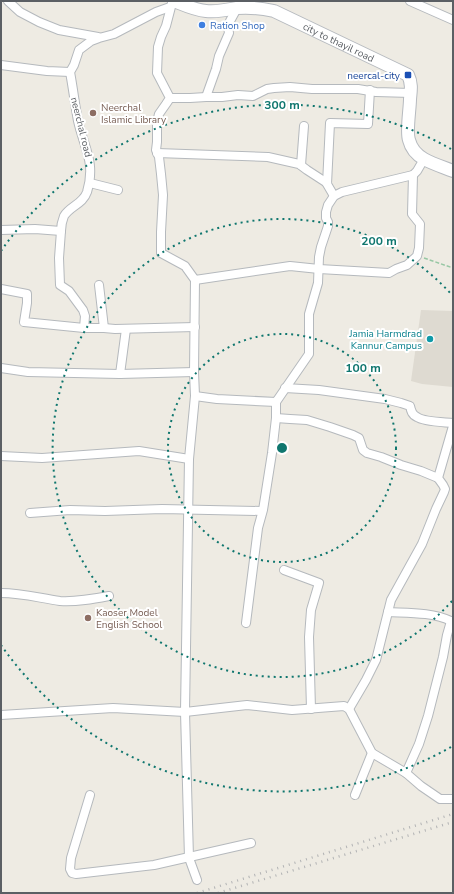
<svg xmlns="http://www.w3.org/2000/svg" width="454" height="894" viewBox="0 0 454 894" font-family="'Nunito Sans',sans-serif">
<style>
.education{fill:#dedad1}
.lines{fill:none;stroke-linecap:round;stroke-linejoin:round}
.minor-casing{stroke:#b5b9bd;stroke-width:10}
.secondary-casing{stroke:#b6babf;stroke-width:14}
.path{stroke:#97c7a4;stroke-width:1.5;stroke-dasharray:4 2;stroke-linecap:butt}
.minor{stroke:#fff;stroke-width:8}
.secondary{stroke:#fff;stroke-width:12}
.rail{stroke:#b2b3b4;stroke-width:2.5;stroke-dasharray:1 5;stroke-linecap:butt}
.ring{fill:none;stroke:#0f766e;stroke-width:2;stroke-dasharray:2 4}
.shop-dot{fill:#3f7fe0;stroke:#fff;stroke-width:1.5}
.transit-dot{fill:#1a4fb4;stroke:#fff;stroke-width:1.5}
.education-dot{fill:#8d6e63;stroke:#fff;stroke-width:1.5}
.culture-dot{fill:#0f9aa8;stroke:#fff;stroke-width:1.5}
.labels{text-anchor:middle;stroke-width:4;stroke-linejoin:round;paint-order:stroke}
.shop-label{font-size:10px;fill:#366cbe;stroke:#fff;text-anchor:start}
.street-label{font-size:10px;fill:#5b5f64;stroke:#fff}
.transit-label{font-size:10px;fill:#164399;stroke:#fff;text-anchor:end}
.education-label{font-size:10px;fill:#785e54;stroke:#fff;text-anchor:start}
.culture-label{font-size:10px;fill:#0d838f;stroke:#fff;text-anchor:end}
.centre{fill:#0f766e;stroke:#fff;stroke-width:2}
.ring-label{font-size:12px;text-anchor:middle;font-weight:bold;fill:#0f766e;stroke:#fff;stroke-width:4;stroke-linejoin:round;paint-order:stroke}
</style>
<rect width="100%" height="100%" fill="#eeebe3"/>
<polygon class="education" points="421,310 453,311 453,387 422,384 411,381"/>
<g class="lines">
<g class="minor-casing">
<g id="minor">
<polyline points="8,1 20,12 39,22 59,30 98,37"/>
<polyline points="410,1 453,20"/>
<polyline points="172,3 166,26 161,37 158,47 157,73 170,98 166,104 159,114 157,122 157,142 156,150 159,157 161,174 163,195 161,232 161,253 185,266 195,280"/>
<polyline points="1,65 47,71 70,72"/>
<polyline points="206,97 216,69 219,56 229,33 228,27 230,21 241,1"/>
<polyline points="170,98 190,98 206,97 222,97 238,95 253,96 267,89 274,88 290,87 312,89 358,89 376,92 411,93"/>
<polyline points="157,153 268,157 299,164 307,170 327,183"/>
<polyline points="301,165 304,126"/>
<polyline points="90,183 118,190"/>
<polyline points="334,196 327,184 330,123 368,124 370,90"/>
<path d="M1,230l34,-1 26,2c0,-5 1,-10 3,-15 6,-10 19,-12 23,-24 9,-30 -3,-44 -9,-71 -3,-16 -5,-33 -8,-49l4,-7 5,-15 12,-9 8,-3 15,-4 42,-22 14,-5"/>
<polyline points="61,231 59,258 60,285 69,291 83,310 85,316 84,328"/>
<polyline points="99,285 104,328"/>
<polyline points="1,289 27,294 27,303 24,322 84,328 104,328 115,329 195,327"/>
<polyline points="1,368 28,372 120,374 194,372"/>
<polyline points="120,374 126,329"/>
<path d="M285,388l34,2 66,9 16,4 9,3c1,5 2,9 7,11 7,5 27,5 36,6"/>
<polyline points="195,396 217,399 276,402 309,354 309,314 318,283 319,257 321,247 328,226 328,222 326,218 326,212 328,205 334,196 342,192 413,175 417,171 424,159"/>
<polyline points="276,418 290,419 307,420 330,427 353,435 359,438 363,450 367,453 381,457 401,465 421,471 438,478"/>
<polyline points="1,456 42,458 139,451 189,459"/>
<polyline points="30,513 70,510 105,511 162,509 262,511"/>
<polyline points="284,570 319,583 311,610 309,637 311,709"/>
<path d="M1,593c21,0 38,5 59,8 17,1 33,-2 49,-5"/>
<path d="M388,612c21,1 44,0 63,9h2"/>
<polyline points="246,623 258,528 263,510 272,453 276,418 276,402"/>
<polyline points="349,709 366,680 376,660 391,600 422,544 436,509 444,492 445,489 443,485 438,478 453,426"/>
<polyline points="1,715 113,708 185,712 247,705 292,710 344,706 349,709 372,753 406,773 421,786 440,799 453,799"/>
<polyline points="406,773 419,744 428,716 443,657 447,635 451,621"/>
<polyline points="90,795 71,858 70,869 72,873 76,874 154,865 251,843"/>
<polyline points="355,795 372,753"/>
<polyline points="197,880 189,858 185,712 189,459 195,396 194,372 195,280 290,266 319,269 389,273 396,269 407,265 417,256 419,248 420,224 412,214 413,175"/>
</g>
</g>
<g class="secondary-casing">
<g id="secondary">
<path id="s1" d="M174,1c10,4 21,9 32,10 10,1 21,-1 31,-3 13,-1 24,0 37,3l134,64c4,8 3,15 2,24 0,10 -4,33 -1,41 2,8 8,15 15,19 9,5 19,8 29,12"/>
</g>
</g>
<polyline class="path" points="424,258 453,268"/>
<use href="#minor" class="minor"/>
<use href="#secondary" class="secondary"/>
<g class="rail">
<polyline points="197,893 453,814"/>
<polyline points="218,893 453,822"/>
</g>
</g>
<g class="ring">
<circle cx="282" cy="448" r="114"/>
<path d="M452 601A229 229 0 1 1 452 295"/>
<path d="M451 747A343 343 0 0 1 1 645M1 251A343 343 0 0 1 451 149"/>
</g>
<circle class="shop-dot" cx="202" cy="25" r="4"/>
<rect class="transit-dot" x="404" y="71" width="8" height="8" rx="2"/>
<g class="education-dot">
<circle cx="93" cy="113" r="4"/>
<circle cx="88" cy="618" r="4"/>
</g>
<circle class="culture-dot" cx="430" cy="339" r="4"/>
<g class="labels">
<g class="shop-label">
<text x="210" y="29">Ration Shop</text>
</g>
<g class="street-label">
<text dy="4" stroke="none"><textPath href="#s1" startOffset="174">city to thayil road</textPath></text>
<text transform="translate(82 127) rotate(76)" y="4">neerchal road</text>
</g>
<g class="transit-label">
<text x="400" y="79">neercal-city</text>
</g>
<g class="education-label">
<text x="101" y="111">Neerchal<tspan x="101" dy="12">Islamic Library</tspan></text>
<text x="96" y="616">Kaoser Model<tspan x="96" dy="12">English School</tspan></text>
</g>
<g class="culture-label">
<text x="422" y="337">Jamia Harmdrad<tspan x="422" dy="12">Kannur Campus</tspan></text>
</g>
</g>
<circle cx="282" cy="448" r="6" class="centre"/>
<g class="ring-label">
<text x="282" y="109">300 m</text>
<text x="379" y="245">200 m</text>
<text x="363" y="372">100 m</text>
</g>
<rect width="454" height="894" fill="none" stroke="#5b5f64" stroke-width="4"/>
</svg>
